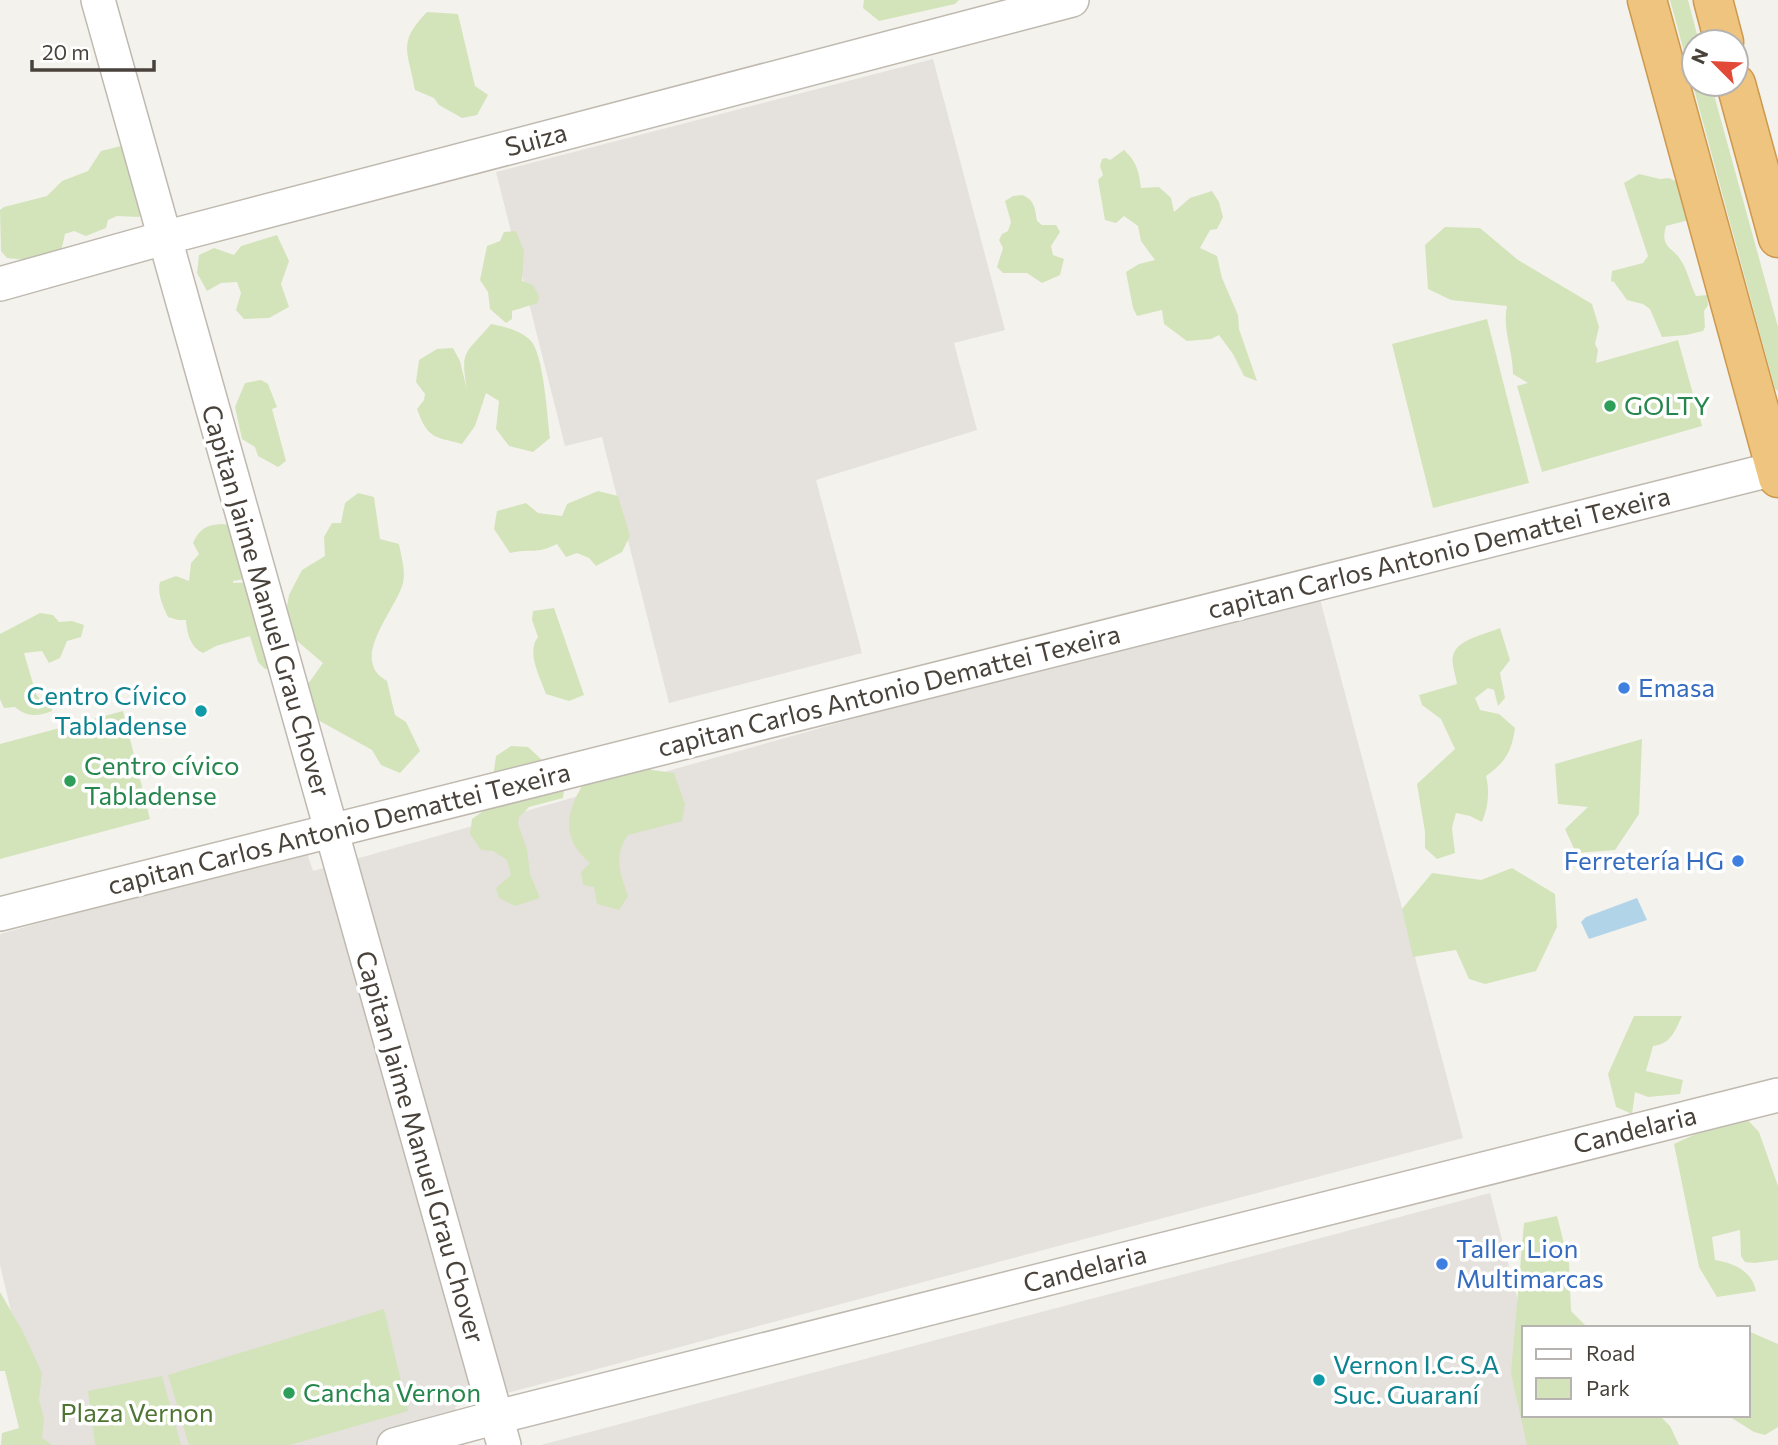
<svg xmlns="http://www.w3.org/2000/svg" width="1778" height="1445" viewBox="0 0 1778 1445" font-family="Commissioner,sans-serif">
<style>
.industrial{fill:#e5e1dd}
.green{fill:#d3e4ba}
.water{fill:#b1d4e9}
.lines{fill:none;stroke-linecap:round;stroke-linejoin:round}
.street-casing{stroke:#bfb9b0;stroke-width:36}
.highway-casing{stroke:#cd994e;stroke-width:41}
.street{stroke:#fff;stroke-width:33}
.highway{stroke:#eec47e;stroke-width:38}
.leisure-dot{fill:#2e9e5b;stroke:#fff;stroke-width:2.5}
.shop-dot{fill:#3f7fe0;stroke:#fff;stroke-width:2.5}
.culture-dot{fill:#0f9aa8;stroke:#fff;stroke-width:2.5}
.labels{text-anchor:middle;stroke-width:7;stroke-linejoin:round;paint-order:stroke}
.street-label{font-size:26px;fill:#48423b;stroke:#fff}
.leisure-label{font-size:26px;fill:#27864d;stroke:#fff;text-anchor:start}
.shop-label{font-size:26px;fill:#366cbe;stroke:#fff;text-anchor:start}
.culture-label{font-size:26px;fill:#0d838f;stroke:#fff;text-anchor:end}
.park-label{font-size:26px;fill:#4f7434;stroke:#fff}
</style>
<rect width="100%" height="100%" fill="#f4f2ed"/>
<g class="industrial">
<polygon points="933,59 1005,330 954,343 977,430 816,480 862,653 669,703 602,437 565,446 496,172"/>
<polygon points="1317,588 1463,1138 455,1407 464,1445 43,1445 0,1265 0,934 306,850 313,871"/>
<polygon points="1490,1193 1525,1328 1524,1415 1556,1445 541,1445"/>
</g>
<g class="green">
<polygon points="864,0 959,0 955,4 879,21 863,8"/>
<polygon points="1670,0 1688,0 1699,42 1694,42 1694,84 1711,84 1778,327 1778,391 1775,389"/>
<path d="M427,12l31,2 17,72 13,9 -11,20 -15,3 -23,-13 -5,-7 -19,-8c-6,-38 -19,-46 12,-78z"/>
<polygon points="129,144 148,201 139,217 117,216 108,220 106,228 86,236 74,231 65,234 61,251 36,261 7,258 1,251 0,210 4,207 47,196 62,181 88,171 101,151"/>
<path d="M1124,150c13,12 15,22 17,38l18,-1 12,11 3,14 16,-14 22,-7 7,11 4,15 -6,12 -7,1 -10,18 17,8 5,22 16,37 1,14 18,52 -13,-5 -11,-22 -14,-19 -8,4 -24,2 -23,-17 -2,-14 -25,6 -4,-8 -7,-36 13,-8 16,-4 -14,-19 -3,-15 -14,-10 -8,7 -11,-3 -7,-40 5,-5 -3,-9 2,-7 4,-1 4,2z"/>
<path d="M1639,174l21,5 9,-1 23,11 -3,31 -23,6c-6,21 5,20 14,33 8,11 10,26 16,37l11,-1 1,10 -4,6 1,16 -2,4 -17,4 -24,2 -12,-28 -7,-5 -16,-4 -13,-18 -3,-1 1,-10 31,-8 5,-7 -24,-73z"/>
<path d="M1022,195c13,5 13,14 15,26l5,4h14l4,7 -9,14 2,9 11,4 -4,16 -18,8 -15,-10h-24l-6,-6 6,-19 -4,-8 3,-6 6,-3 3,-9 -6,-21 8,-5z"/>
<path d="M1445,227l35,1 38,32 74,44 7,23 -4,17 3,6 -2,13 82,-23 24,86 -160,46 -25,-86 11,-3 -15,-9c0,-23 -11,-45 -6,-68l-56,-6 -23,-11 -3,-44z"/>
<polygon points="516,231 524,251 522,281 533,285 539,296 538,303 512,311 512,319 506,323 490,309 488,292 480,280 487,246 500,241 504,232"/>
<polygon points="277,235 289,261 281,284 289,307 269,318 244,319 236,310 241,293 237,282 221,283 207,291 197,273 199,255 214,248 234,255 241,246"/>
<polygon points="1487,319 1529,483 1433,508 1392,344"/>
<path d="M491,324c14,3 29,6 40,17 13,15 16,75 19,97l-17,14 -24,-6 -13,-17 3,-28 -13,-8 -11,33 -13,18c-29,-8 -34,-5 -45,-35l7,-9 1,-6 -9,-12 3,-22 18,-11 16,-1 7,13 7,29c-7,-41 -2,-35 24,-66z"/>
<polygon points="261,380 268,384 277,407 272,409 286,461 278,467 258,456 255,447 242,439 235,407 245,383"/>
<path d="M598,491l20,5 12,40 -8,16 -26,14 -7,-8 -12,-5 -11,4 -9,-13c-21,11 -27,4 -47,9l-16,-24 3,-18 29,-8 12,10 24,3 5,-12z"/>
<path d="M358,493l16,4 6,42 19,5c2,12 7,27 4,39 -8,29 -55,76 -16,98l8,34 11,7 14,29 -20,22 -19,-8 -9,-15 -54,-30 -15,-29 20,-28 -40,-34 6,-34 13,-25 23,-14 -1,-19 8,-14h9l4,-20z"/>
<path d="M222,524l8,1 15,54 -12,2v2l20,-1 23,87h-11l-7,-7 -8,-26 -34,10 -13,7c-13,-6 -16,-20 -17,-33h-8l-10,-3c-5,-11 -11,-23 -8,-35l16,-6 13,5 2,-18 8,-9 -6,-11c7,-15 14,-18 29,-19z"/>
<path d="M554,608l30,87 -15,6 -23,-7c-6,-17 -20,-42 -8,-57l-6,-17 1,-9z"/>
<path d="M40,613l13,2 6,7 13,-1 12,4 -3,12 -14,4 -7,17 -11,5 -7,-12 -18,2 12,41 5,7 11,1v9c-15,6 -25,6 -37,-4l-11,1 -4,-9v-65z"/>
<path d="M1500,628l10,32 -10,13 5,25 -7,8 -4,-16 -6,-2 -13,10 5,12 19,4 16,14c-3,23 -10,35 -29,48 4,15 2,32 -4,46l-12,-6 -14,-3 -4,15 3,25 -18,6 -12,-11v-16l-8,-48 38,-35 -14,-30 -19,-14 -3,-10 38,-11c-1,-8 -6,-20 -4,-28 3,-17 34,-22 47,-28z"/>
<polygon points="123,711 150,819 0,859 0,744"/>
<polygon points="1642,739 1639,814 1615,850 1576,853 1565,829 1588,807 1558,804 1555,764"/>
<polygon points="511,746 528,747 542,760 538,768 564,789 563,798 529,807 519,817 518,824 527,849 530,874 540,898 515,906 499,898 496,888 511,875 507,860 493,851 481,850 470,834 472,819 489,807 496,756"/>
<path d="M628,759l24,11 22,3 11,31 -3,17 -54,14c-15,23 -8,37 0,61l-9,14 -22,-6 -3,-17 -11,-2 -2,-13 9,-9c-5,-5 -12,-11 -15,-17 -17,-29 7,-62 24,-84z"/>
<polygon points="1512,868 1555,894 1557,927 1536,971 1485,984 1469,979 1456,950 1413,957 1402,909 1432,873 1481,880"/>
<path d="M1634,1016h48c-7,15 -11,28 -29,30l-7,25 37,9 -3,14 -32,3 -13,-5 -3,22 -16,-7 -8,-33z"/>
<path d="M1741,1113l18,19 19,54v74l-24,3 -9,-1 -4,-6 -1,-26 -28,7 3,23c19,3 37,11 41,31l-39,6 -18,-30 -25,-123z"/>
<polygon points="1557,1216 1569,1263 1571,1311 1588,1328 1524,1328 1524,1415 1659,1415 1670,1426 1679,1445 1527,1445 1511,1373 1524,1223"/>
<polygon points="0,1292 24,1334 42,1373 39,1400 44,1418 42,1438 52,1445 1,1445 2,1433 19,1428 5,1371 0,1371"/>
<polygon points="384,1309 408,1411 290,1445 189,1445 168,1375"/>
<polygon points="1748,1331 1778,1344 1778,1427 1765,1435 1754,1432 1727,1415 1748,1415"/>
<polygon points="162,1376 181,1445 95,1445 88,1391"/>
</g>
<polygon class="water" points="1637,898 1647,920 1589,939 1581,922 1586,917"/>
<g class="lines">
<g class="street-casing">
<g id="street">
<polyline points="98,0 504,1445"/>
<polyline points="0,284 164,238 1072,0"/>
<polyline points="0,914 1778,468"/>
<polyline points="394,1445 497,1417 1778,1095"/>
</g>
</g>
<g class="highway-casing">
<g id="highway">
<polyline points="1647,0 1778,478"/>
<polyline points="1713,0 1724,42"/>
<polyline points="1736,84 1778,238"/>
</g>
</g>
<use href="#street" class="street"/>
<use href="#highway" class="highway"/>
</g>
<g class="leisure-dot">
<circle cx="1610" cy="406" r="7"/>
<circle cx="70" cy="781" r="7"/>
<circle cx="289" cy="1393" r="7"/>
</g>
<g class="shop-dot">
<circle cx="1624" cy="688" r="7"/>
<circle cx="1738" cy="861" r="7"/>
<circle cx="1442" cy="1264" r="7"/>
</g>
<g class="culture-dot">
<circle cx="201" cy="711" r="7"/>
<circle cx="1319" cy="1380" r="7"/>
</g>
<g class="labels">
<g class="street-label">
<text transform="translate(536 140) rotate(-15)" y="9">Suiza</text>
<text transform="translate(1439 553) rotate(-14)" y="9">capitan Carlos Antonio Demattei Texeira</text>
<text transform="translate(266 601) rotate(74)" y="9">Capitan Jaime Manuel Grau Chover</text>
<text transform="translate(889 691) rotate(-14)" y="9">capitan Carlos Antonio Demattei Texeira</text>
<text transform="translate(339 829) rotate(-14)" y="9">capitan Carlos Antonio Demattei Texeira</text>
<text transform="translate(1635 1130) rotate(-14)" y="9">Candelaria</text>
<text transform="translate(420 1147) rotate(74)" y="9">Capitan Jaime Manuel Grau Chover</text>
<text transform="translate(1085 1269) rotate(-14)" y="9">Candelaria</text>
</g>
<g class="leisure-label">
<text x="1624" y="415">GOLTY</text>
<text x="84" y="775">Centro cívico<tspan x="84" dy="30">Tabladense</tspan></text>
<text x="303" y="1402">Cancha Vernon</text>
</g>
<g class="shop-label">
<text x="1638" y="697">Emasa</text>
<text x="1724" y="870" text-anchor="end">Ferretería HG</text>
<text x="1456" y="1258">Taller Lion<tspan x="1456" dy="30">Multimarcas</tspan></text>
</g>
<g class="culture-label">
<text x="187" y="705">Centro Cívico<tspan x="187" dy="30">Tabladense</tspan></text>
<text x="1333" y="1374" text-anchor="start">Vernon I.C.S.A<tspan x="1333" dy="30">Suc. Guaraní</tspan></text>
</g>
<g class="park-label">
<text x="137" y="1422">Plaza Vernon</text>
</g>
</g>
<rect x="1522" y="1326" width="228" height="91" fill="#ffffff" stroke="#b6b3b1" stroke-width="2"/>
<rect x="1536" y="1349" width="35" height="10" fill="#ffffff" stroke="#b6b3b1" stroke-width="2"/>
<text x="1586" y="1361" font-size="21" fill="#48423b">Road</text>
<rect x="1536" y="1378" width="35" height="21" fill="#d3e4ba" stroke="#b6b3b1" stroke-width="2"/>
<text x="1586" y="1396" font-size="21" fill="#48423b">Park</text>
<g transform="translate(1715 63) rotate(294)"><circle r="33" fill="#ffffff" stroke="#b6b3b1" stroke-width="2"/>
<path d="M0-5L12 26L0 18L-12 26Z" fill="#e24936"/>
<text y="-10" font-size="19" font-weight="bold" text-anchor="middle" fill="#48423b">N</text>
</g>
<path d="M32 60v10h122v-10" fill="none" stroke="#48423b" stroke-width="3.5"/>
<text x="42" y="60" font-size="21" fill="#48423b" stroke="#ffffff" stroke-width="5" paint-order="stroke">20 m</text>
</svg>
